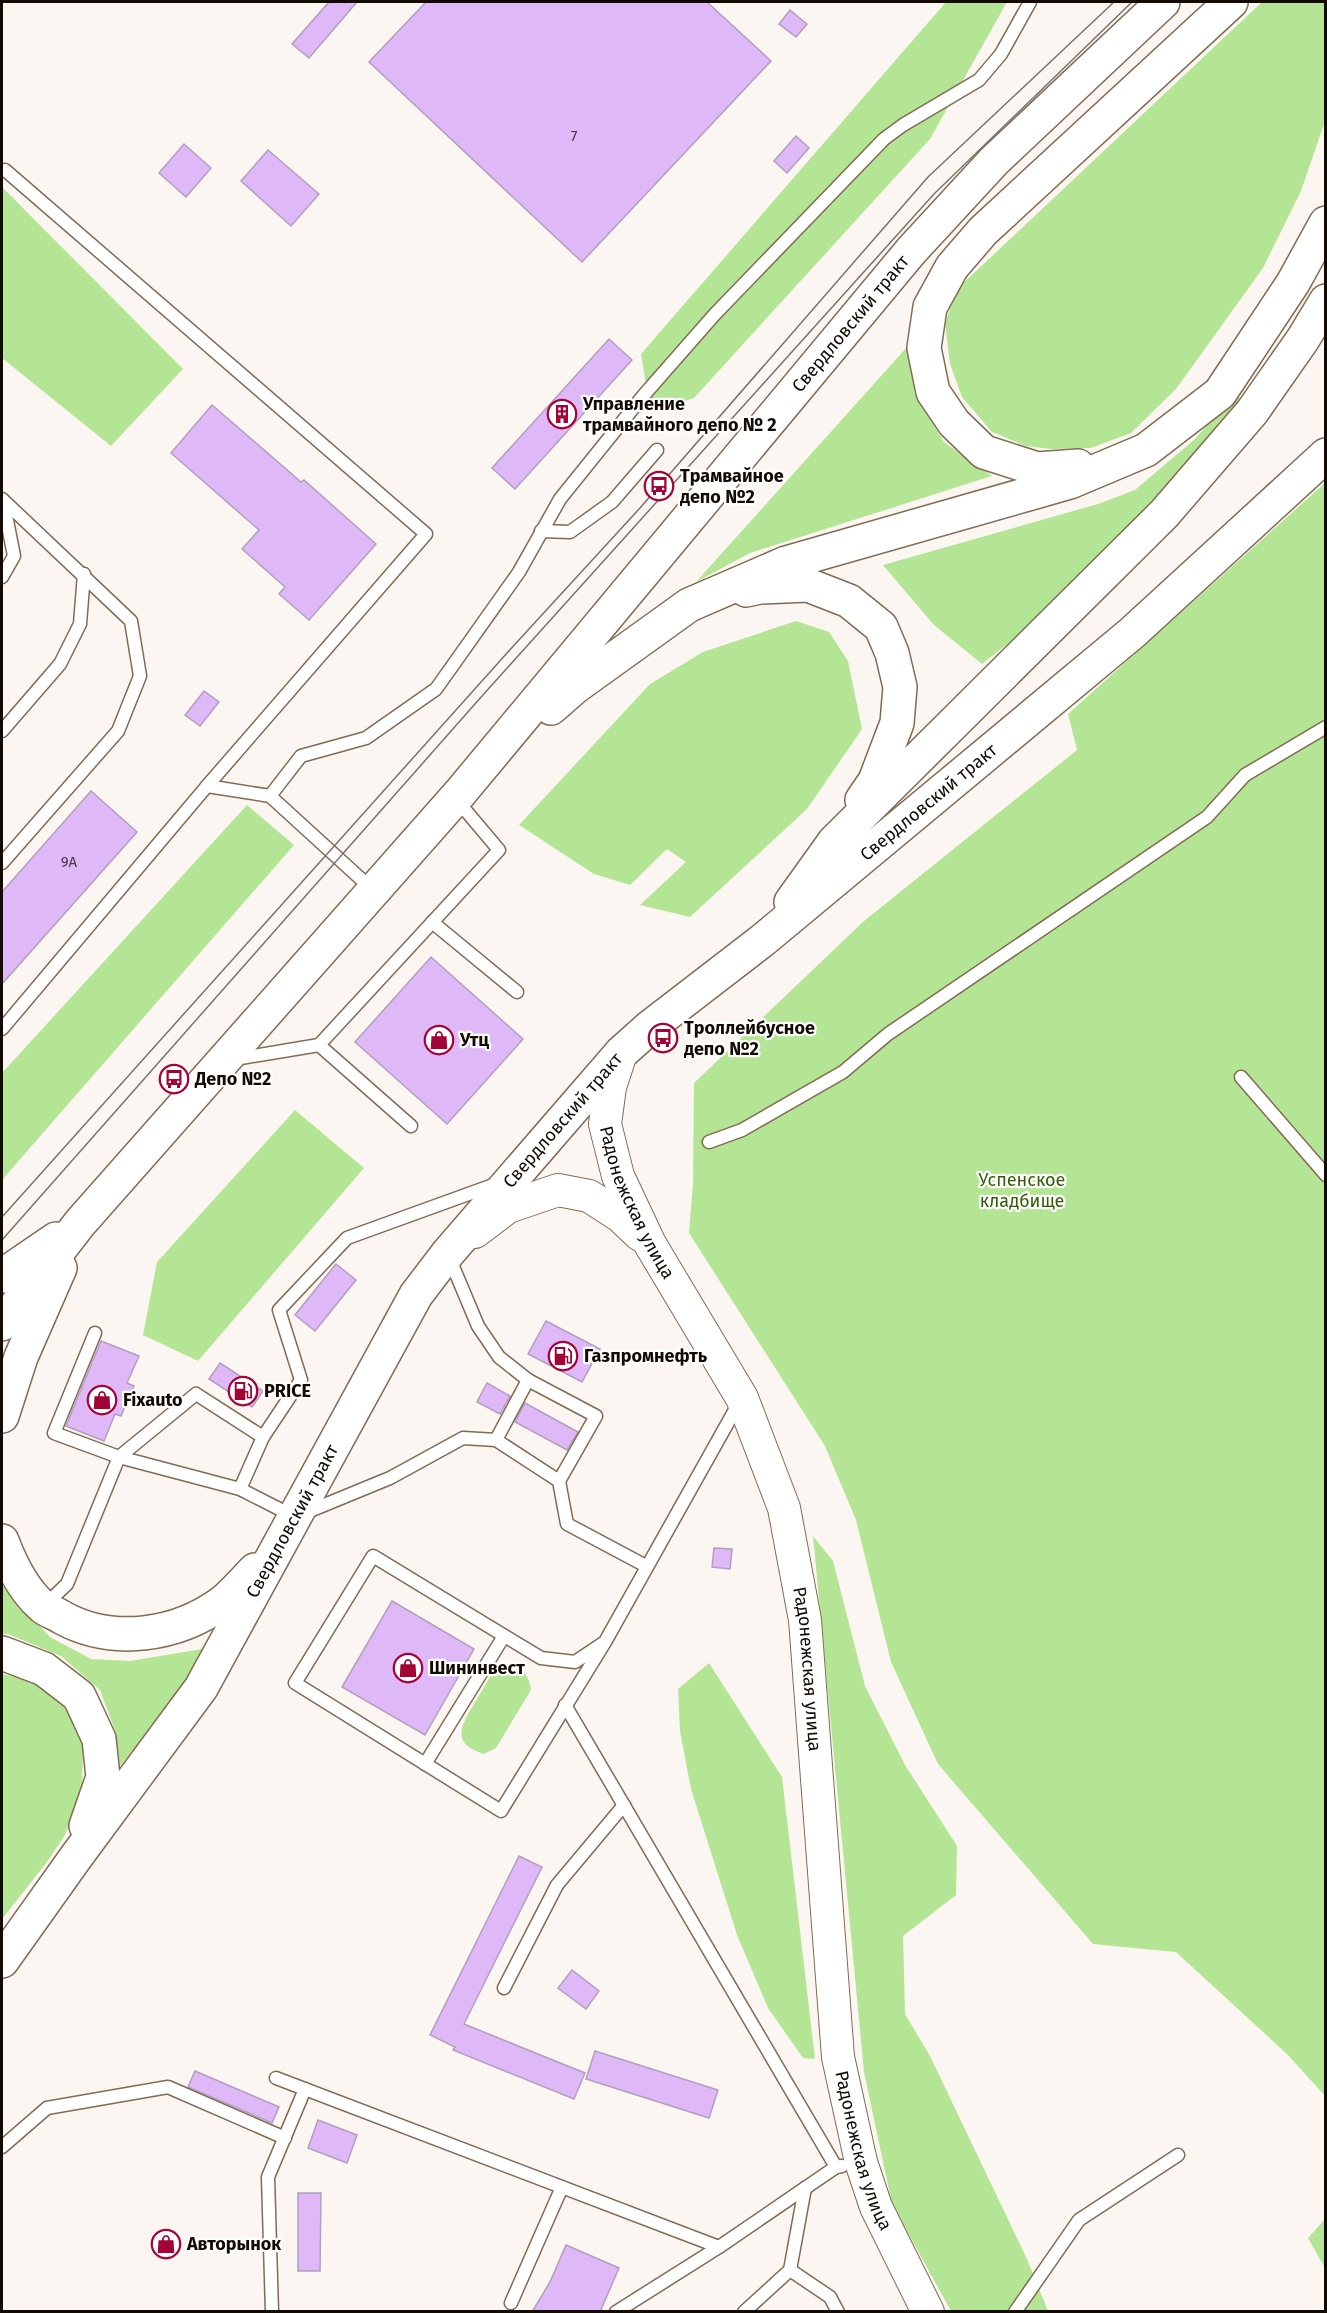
<svg xmlns="http://www.w3.org/2000/svg" width="1327" height="2313" viewBox="0 0 1327 2313" font-family="'Fira Sans',sans-serif">
<style>
.green{fill:#b4e595}
.building{fill:#dfb8f8;stroke:#b19fbd;stroke-width:1.5}
.lines{fill:none;stroke-linecap:round;stroke-linejoin:round}
.service-casing{stroke:#816b52;stroke-width:15}
.tertiary-casing{stroke:#816b52;stroke-width:34}
.primary-casing{stroke:#816b52;stroke-width:36}
.service{stroke:#fff;stroke-width:12}
.tertiary{stroke:#fff;stroke-width:32}
.primary{stroke:#fff;stroke-width:33}
.tram{stroke:#79736c;stroke-width:1.5}
.labels{text-anchor:middle;stroke-width:4.5;stroke-linejoin:round;paint-order:stroke}
.number-label{font-size:15px;fill:#463640}
.street-label{font-size:18px;fill:#130b03;stroke:#fff}
.poi-label{font-size:18px;font-weight:bold;fill:#130b03;stroke:#fff;text-anchor:start}
.park-label{font-size:18px;fill:#325d04;stroke:#fff}
</style>
<rect width="100%" height="100%" fill="#fbf6f1"/>
<g class="green">
<polygon points="946,2 1007,2 930,139 694,398 665,408 649,402 641,354"/>
<polygon points="1262,2 1325,2 1325,121 1301,191 1263,268 1176,389 1131,433 1091,448 1052,449 1026,446 992,432 962,397 950,364 945,323 957,289"/>
<polygon points="2,187 183,369 111,446 2,358"/>
<polygon points="908,346 915,394 944,442 992,476 750,553 696,582"/>
<polygon points="1236,395 1240,398 1238,408 1140,515 1015,638 982,664 934,625 883,565 1098,504 1135,490 1195,439 1227,401"/>
<polygon points="1325,483 1325,2096 1288,2055 1176,1952 1093,1944 938,1764 891,1662 856,1520 825,1446 689,1233 693,1184 694,1083 864,921 1077,750 1068,714"/>
<polygon points="796,621 829,632 848,661 862,729 807,809 690,917 640,905 686,862 667,849 630,885 594,874 519,825 650,684 703,652"/>
<polygon points="247,805 294,845 2,1180 2,1073"/>
<polygon points="295,1110 364,1168 198,1361 143,1335 157,1262"/>
<polygon points="813,1536 833,1561 865,1686 905,1765 957,1846 956,1895 903,1936 905,2014 930,2056 1027,2259 1048,2311 951,2311 892,2204 864,2072"/>
<polygon points="2,1585 50,1637 91,1659 130,1661 208,1648 156,1722 120,1766 116,1733 100,1690 61,1656 8,1634 2,1634"/>
<polygon points="709,1663 782,1777 815,2059 803,2058 768,2008 737,1935 691,1789 680,1731 678,1689"/>
<path d="M508,1664c15,5 21,10 23,26l-35,58 -12,6c-33,-10 -24,-27 -10,-50 7,-12 14,-24 21,-36z"/>
<polygon points="2,1674 34,1681 65,1705 83,1745 82,1790 65,1835 47,1862 2,1919"/>
<polygon points="1325,2219 1325,2268 1308,2238"/>
</g>
<g class="building">
<polygon points="329,2 357,2 309,58 292,44"/>
<polygon points="426,2 707,2 771,61 582,262 369,62"/>
<polygon points="790,10 807,24 796,37 779,24"/>
<polygon points="796,136 809,148 787,173 774,161"/>
<polygon points="184,144 211,168 186,197 159,173"/>
<polygon points="268,150 319,194 291,226 241,181"/>
<polygon points="609,339 632,360 515,489 492,468"/>
<polygon points="212,405 301,482 304,480 376,544 309,620 279,594 285,587 242,549 259,530 171,453"/>
<polygon points="204,691 219,702 200,726 185,715"/>
<polygon points="91,791 137,832 2,984 2,892"/>
<polygon points="431,957 523,1039 447,1124 355,1042"/>
<polygon points="336,1264 356,1280 315,1331 295,1315"/>
<polygon points="546,1321 600,1349 582,1382 528,1354"/>
<polygon points="101,1341 139,1356 127,1383 134,1386 121,1416 115,1414 104,1441 66,1426"/>
<polygon points="220,1363 263,1391 252,1407 209,1379"/>
<polygon points="487,1383 510,1396 500,1414 477,1402"/>
<polygon points="525,1403 578,1432 567,1450 515,1422"/>
<polygon points="714,1548 732,1549 730,1569 712,1567"/>
<polygon points="392,1601 474,1649 425,1735 342,1687"/>
<polygon points="519,1856 542,1867 464,2024 585,2073 574,2099 453,2050 455,2047 430,2035"/>
<polygon points="572,1970 599,1991 586,2009 558,1988"/>
<polygon points="595,2051 718,2090 709,2118 586,2079"/>
<polygon points="195,2071 279,2107 272,2123 188,2087"/>
<polygon points="318,2120 357,2135 347,2163 308,2148"/>
<polygon points="298,2193 321,2193 320,2271 298,2271"/>
<polygon points="566,2245 619,2268 600,2312 532,2312 550,2282"/>
</g>
<g class="lines">
<g class="service-casing">
<g id="service">
<polyline points="5,170 426,534 207,786"/>
<polyline points="2,499 131,621 140,676 118,731 2,863"/>
<polyline points="541,531 570,532 612,502 657,450"/>
<polyline points="2,577 14,556 3,500"/>
<polyline points="2,731 60,664 80,624 84,574"/>
<polyline points="270,796 301,756 366,738 436,689 519,572 560,499 643,396 715,314 884,139 903,125 979,80 1001,54 1030,2"/>
<polyline points="432,922 517,992"/>
<polyline points="2,1029 207,786 270,796 373,890"/>
<polyline points="319,1045 411,1126"/>
<polyline points="235,1059 319,1045 499,850 456,799"/>
<polyline points="1241,1077 1326,1175"/>
<polyline points="709,1142 742,1130 843,1072 888,1034 1207,817 1245,775 1326,727"/>
<polyline points="449,1257 478,1326 499,1357 528,1380 496,1440 463,1438 390,1478 295,1517 240,1489 263,1437 301,1380 279,1310 347,1238 496,1184"/>
<polyline points="95,1333 54,1433 119,1457 196,1394 263,1437"/>
<polyline points="528,1380 596,1416 559,1481"/>
<polyline points="496,1440 559,1481 567,1524 646,1566"/>
<polyline points="44,1606 67,1584 119,1457 240,1489"/>
<polyline points="605,1642 575,1662 541,1658 373,1556 295,1683 501,1811 605,1642 740,1401"/>
<polyline points="565,1705 836,2167"/>
<polyline points="425,1764 504,1636"/>
<polyline points="504,1988 557,1885 624,1805"/>
<polyline points="276,2078 719,2247"/>
<polyline points="2,2147 47,2108 168,2087 285,2138"/>
<polyline points="790,2270 830,2297 838,2312"/>
<polyline points="511,2303 562,2187"/>
<polyline points="272,2312 268,2177 305,2089"/>
<polyline points="616,2312 719,2247 836,2167 842,2166"/>
<polyline points="744,2312 790,2270 805,2188"/>
<polyline points="1015,2312 1079,2220 1178,2155"/>
</g>
</g>
<g class="tertiary-casing">
<g id="tertiary">
<path id="s1" d="M621,1053l-11,34 -5,37 13,52 32,68 92,154 42,110 21,112 33,437 23,105 15,45 52,105"/>
<polyline points="475,1232 508,1207 558,1190 589,1196 620,1216 640,1235"/>
</g>
</g>
<g class="primary-casing">
<g id="primary">
<polyline points="1078,466 1037,469 984,452 954,423 933,392 924,348 930,307 952,267 983,231 1231,2"/>
<polyline points="746,590 760,587 808,585 849,601 881,627 892,653 900,687 897,723 875,781 862,800"/>
<polyline points="551,708 575,687 689,605 786,563 1070,482 1146,450 1220,393 1293,283 1326,223"/>
<polyline points="791,902 834,842 1164,514 1252,412 1303,339 1326,301"/>
<polyline points="2,1276 56,1239"/>
<path id="s2" d="M2,1324l78,-101 380,-430 451,-542 83,-90 169,-159"/>
<polyline points="2,1416 21,1357 60,1268"/>
<path d="M2,1541c9,24 21,49 41,66 5,4 14,7 20,11 50,27 114,18 160,-16 11,-9 22,-22 32,-32"/>
<polyline points="2,1653 44,1669 79,1696 99,1739 103,1777 86,1826"/>
<path id="s3" d="M2,1961l74,-104 125,-169 215,-393 32,-42 173,-200 29,-26 113,-87 369,-307 194,-178"/>
</g>
</g>
<use href="#service" class="service"/>
<use href="#tertiary" class="tertiary"/>
<use href="#primary" class="primary"/>
<g class="tram">
<polyline points="2,1217 507,653 640,508 928,177 1114,2"/>
<polyline points="2,1240 482,696 934,194 1132,2"/>
</g>
</g>
<defs>
<g id="building-ring" transform="scale(1.5)"><circle r="9.5" fill="#fff" stroke="#a30436" stroke-width="1.5"/><path d="M-4-6H4V6H1V3H-1V6H-4ZM-2.5-4.3h1.7v1.8h-1.7ZM.8-4.3h1.7v1.8H.8ZM-2.5-1h1.7V.8h-1.7ZM.8-1h1.7V.8H.8Z" fill="#a30436"/></g>
<g id="bus-ring" transform="scale(1.5)"><circle r="9.5" fill="#fff" stroke="#a30436" stroke-width="1.5"/><path d="M-5-6H5V4H4V6H2V4H-2V6H-4V4H-5ZM-3.5-4V0h7V-4ZM-3.5 1.2v1.5H-2V1.2ZM2 1.2v1.5H3.5V1.2Z" fill="#a30436"/></g>
<g id="shop-ring" transform="scale(1.5)"><circle r="9.5" fill="#fff" stroke="#a30436" stroke-width="1.5"/><path d="M-5-2.5h2.3a2.7 3.5 0 0 1 5.4 0H5L5.5 6h-11ZM-1.5-2.5h3a1.5 2.3 0 0 0-3 0Z" fill="#a30436"/></g>
<g id="fuel-ring" transform="scale(1.5)"><circle r="9.5" fill="#fff" stroke="#a30436" stroke-width="1.5"/><path d="M-5.5-6h7V0h2V4h1.3V-2.5L3-4.5l.8-.8L6-3V5H2.5V1h-1V6h-7ZM-4.2-4.7v3.2H.2V-4.7Z" fill="#a30436"/></g>
</defs>
<g fill-rule="evenodd">
<use href="#building-ring" x="562" y="414"/>
<use href="#bus-ring" x="659" y="486"/>
<use href="#bus-ring" x="663" y="1038"/>
<use href="#shop-ring" x="439" y="1040"/>
<use href="#bus-ring" x="174" y="1079"/>
<use href="#fuel-ring" x="563" y="1356"/>
<use href="#fuel-ring" x="243" y="1391"/>
<use href="#shop-ring" x="102" y="1400"/>
<use href="#shop-ring" x="408" y="1668"/>
<use href="#shop-ring" x="166" y="2244"/>
</g>
<g class="labels">
<g class="number-label">
<text x="574" y="141">7</text>
<text x="69" y="867">9А</text>
</g>
<g class="street-label">
<text dy="6" stroke="none"><textPath href="#s2" startOffset="1312">Свердловский тракт</textPath></text>
<text dy="6" stroke="none"><textPath href="#s3" startOffset="1500">Свердловский тракт</textPath></text>
<text dy="6" stroke="none"><textPath href="#s3" startOffset="1014">Свердловский тракт</textPath></text>
<text dy="6" stroke="none"><textPath href="#s1" startOffset="158">Радонежская улица</textPath></text>
<text dy="6" stroke="none"><textPath href="#s3" startOffset="528">Свердловский тракт</textPath></text>
<text dy="6" stroke="none"><textPath href="#s1" startOffset="662">Радонежская улица</textPath></text>
<text dy="6" stroke="none"><textPath href="#s1" startOffset="1148">Радонежская улица</textPath></text>
</g>
<g class="poi-label">
<text x="583" y="410">Управление<tspan x="583" dy="21">трамвайного депо № 2</tspan></text>
<text x="680" y="482">Трамвайное<tspan x="680" dy="21">депо №2</tspan></text>
<text x="684" y="1034">Троллейбусное<tspan x="684" dy="21">депо №2</tspan></text>
<text x="460" y="1046">Утц</text>
<text x="195" y="1085">Депо №2</text>
<text x="584" y="1362">Газпромнефть</text>
<text x="264" y="1397">PRICE</text>
<text x="123" y="1406">Fixauto</text>
<text x="429" y="1674">Шининвест</text>
<text x="187" y="2250">Авторынок</text>
</g>
<g class="park-label">
<text x="1022" y="1186">Успенское<tspan x="1022" dy="21">кладбище</tspan></text>
</g>
</g>
<rect width="1327" height="2313" fill="none" stroke="#130b03" stroke-width="6"/>
</svg>
